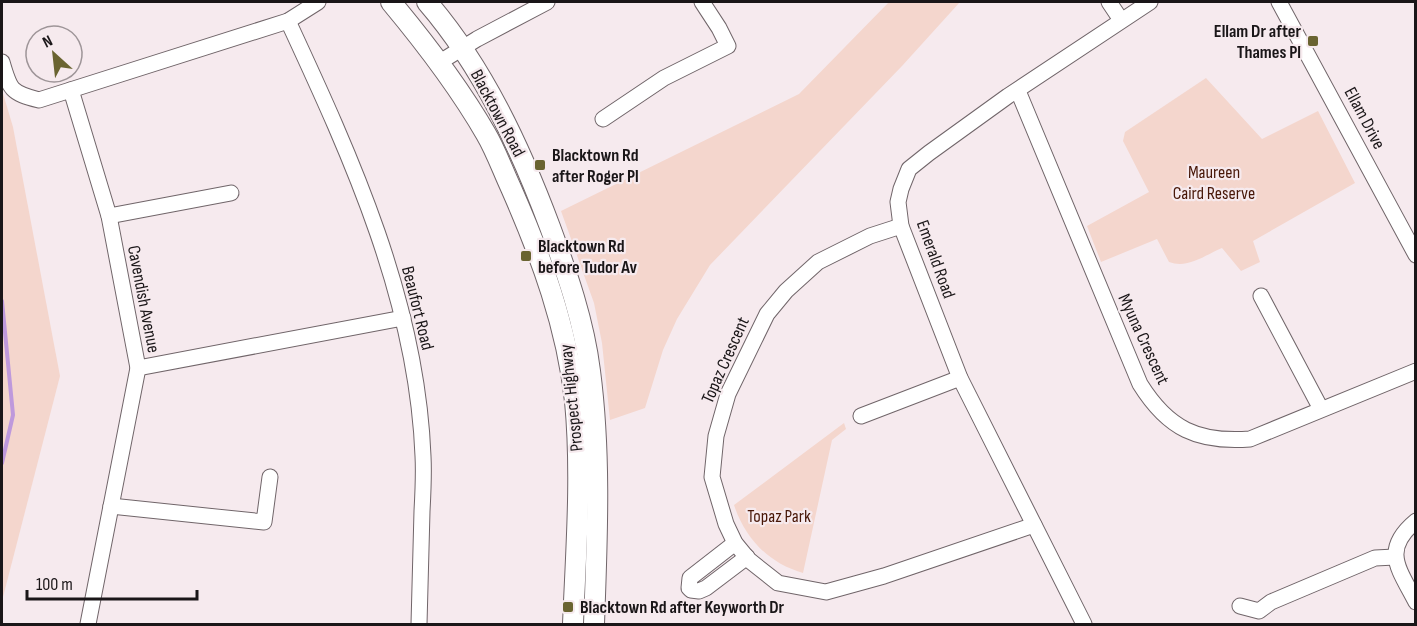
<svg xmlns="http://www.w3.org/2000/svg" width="1417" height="626" viewBox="0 0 1417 626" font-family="'Sofia Sans Condensed',sans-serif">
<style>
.green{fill:#f4d6cd}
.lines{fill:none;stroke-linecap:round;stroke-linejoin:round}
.stream{stroke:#be99dc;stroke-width:4}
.minor-casing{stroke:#706569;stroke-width:17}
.major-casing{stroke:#706569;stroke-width:22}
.minor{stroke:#fff;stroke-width:15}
.major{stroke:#fff;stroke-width:20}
.poi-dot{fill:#6a6431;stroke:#f6eaee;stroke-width:2}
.labels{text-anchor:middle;stroke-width:4.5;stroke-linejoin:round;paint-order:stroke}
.poi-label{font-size:18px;font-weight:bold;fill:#1a1618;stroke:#f6eaee;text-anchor:start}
.street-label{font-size:18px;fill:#1a1618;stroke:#f6eaee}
.park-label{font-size:18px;fill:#481708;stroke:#f6eaee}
</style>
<rect width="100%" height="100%" fill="#f6eaee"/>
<g class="green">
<polygon points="889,2 960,2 902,66 710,265 677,319 663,350 645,408 610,420 602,343 594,303 561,211 799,94"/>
<path d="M1206,78l56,61 56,-28 37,72 -102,58 7,21 -19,9 -19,-23c-17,7 -34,21 -53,14l-12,-23 -56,23 -14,-36 62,-34 -26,-51 2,-9z"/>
<polygon points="2,90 13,127 60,376 2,601"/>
<path d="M844,423l2,6 -14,11 -29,133c-35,-10 -58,-35 -69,-68z"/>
</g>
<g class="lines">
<polyline class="stream" points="2,301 13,415 2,463"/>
<g class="minor-casing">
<g id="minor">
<polyline points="1109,2 1121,20"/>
<polyline points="1279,2 1416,255"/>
<path d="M288,21c64,138 129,280 135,435 1,18 0,37 -1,55 -1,38 -2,76 -3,113"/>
<path d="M2,62c8,28 9,31 37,38l249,-79 30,-19"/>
<polyline points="440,62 477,39 547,2"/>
<polyline points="71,90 109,216 138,368 88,624"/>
<path d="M1018,91l122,293c28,45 58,59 110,55l166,-68"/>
<polyline points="603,119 664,78 728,46 719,28 702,2"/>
<polyline points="109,216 231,193"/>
<polyline points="901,226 870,236 818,262 786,291 767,314 728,394 716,436 712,477 726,524 735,543 749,560 778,583 826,592 884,576 1034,525"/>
<polyline points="1261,296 1321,409"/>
<polyline points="138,368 403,318"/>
<polyline points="861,416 960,378"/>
<polyline points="111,506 264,522 270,477"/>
<path d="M1416,521c-35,29 -17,48 0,81"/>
<polyline points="735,543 690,578 689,588 691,590 699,591 706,588 747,557"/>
<polyline points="1240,606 1259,611 1271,602 1375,558 1395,557"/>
<polyline points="1084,624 960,378 901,226 898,202 901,189 909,169 929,153 1008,96 1150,2"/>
</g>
</g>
<g class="major-casing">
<g id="major">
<path d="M391,2c35,42 68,85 95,132 10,17 17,37 25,54 30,68 56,139 64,213 7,74 1,150 -2,223"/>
<path d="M427,2c56,65 93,145 123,225 17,46 34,95 40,144 11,84 7,169 4,253"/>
</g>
</g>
<use href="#minor" class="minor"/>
<use href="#major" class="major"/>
</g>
<g class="poi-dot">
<rect x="1307" y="35" width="12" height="12" rx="3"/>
<rect x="534" y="159" width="12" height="12" rx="3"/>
<rect x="520" y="250" width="12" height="12" rx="3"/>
<rect x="562" y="601" width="12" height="12" rx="3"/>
</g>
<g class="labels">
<g class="poi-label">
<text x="1301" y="37" text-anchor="end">Ellam Dr after<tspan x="1301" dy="21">Thames Pl</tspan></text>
<text x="552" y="161">Blacktown Rd<tspan x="552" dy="21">after Roger Pl</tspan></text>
<text x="538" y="252">Blacktown Rd<tspan x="538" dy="21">before Tudor Av</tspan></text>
<text x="580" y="613">Blacktown Rd after Keyworth Dr</text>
</g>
<g class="street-label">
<text transform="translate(498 113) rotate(62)" y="6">Blacktown Road</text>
<text transform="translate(1365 118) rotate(62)" y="6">Ellam Drive</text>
<text transform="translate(936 259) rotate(70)" y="6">Emerald Road</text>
<text transform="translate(144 299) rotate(79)" y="6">Cavendish Avenue</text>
<text transform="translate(418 308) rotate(76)" y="6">Beaufort Road</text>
<text transform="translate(1144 339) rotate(65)" y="6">Myuna Crescent</text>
<text transform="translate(725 360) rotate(-66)" y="6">Topaz Crescent</text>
<text transform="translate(571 398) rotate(-96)" y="6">Prospect Highway</text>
</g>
<g class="park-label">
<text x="1214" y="178">Maureen<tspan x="1214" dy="21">Caird Reserve</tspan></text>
<text x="779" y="522">Topaz Park</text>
</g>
</g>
<rect width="1417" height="626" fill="none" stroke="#1a1618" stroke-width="6"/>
<g transform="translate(54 54) rotate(333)"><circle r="28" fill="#f6eaee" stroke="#9e9598" stroke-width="1.5"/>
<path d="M0-4.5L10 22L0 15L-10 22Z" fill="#6a6431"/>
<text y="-9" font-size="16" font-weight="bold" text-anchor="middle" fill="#1a1618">N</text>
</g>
<path d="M27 590v9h170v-9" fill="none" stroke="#1a1618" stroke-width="3"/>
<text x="36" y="590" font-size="18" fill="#1a1618" stroke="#f6eaee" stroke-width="4.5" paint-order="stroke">100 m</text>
</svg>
